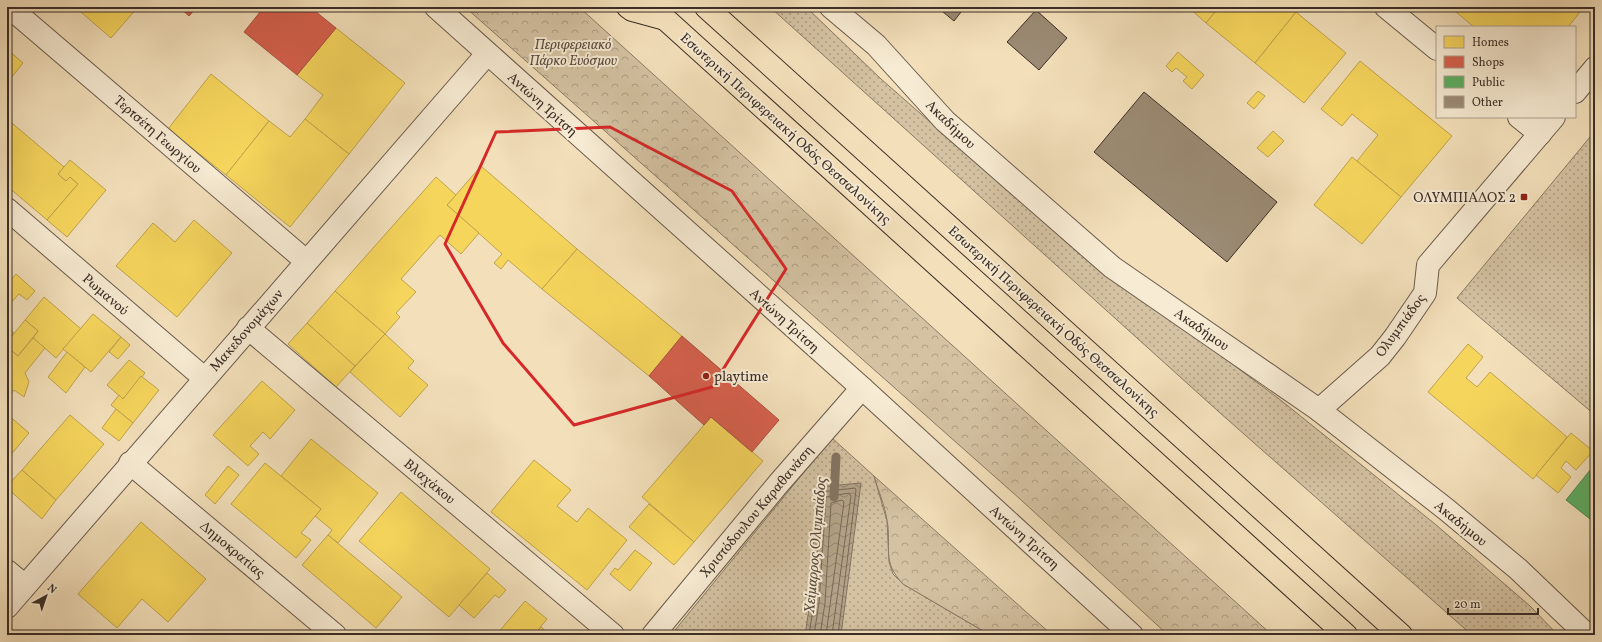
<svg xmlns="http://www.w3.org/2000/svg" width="1602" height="642" viewBox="0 0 1602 642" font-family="Vollkorn,serif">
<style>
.grass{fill:url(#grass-dots);stroke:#887864}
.park{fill:url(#park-crowns);stroke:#887864}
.water{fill:url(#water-waves);stroke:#847462}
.homes{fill:#f6d55c;stroke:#bea34c}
.shops{fill:#d6604d;stroke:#a85142}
.public{fill:#5aae61;stroke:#518850}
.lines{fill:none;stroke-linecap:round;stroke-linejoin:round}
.shore{stroke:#786858;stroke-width:1}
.stream{stroke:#847462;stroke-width:9}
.building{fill:#9b8b74;stroke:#3b2e27}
.minor-casing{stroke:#695a4c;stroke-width:24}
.highway-casing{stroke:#3b2e27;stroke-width:24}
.minor{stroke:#f7ebd3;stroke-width:22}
.highway{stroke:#f3e0bb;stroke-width:22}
.marked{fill:none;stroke:#d62828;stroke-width:3;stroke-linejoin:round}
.poi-dot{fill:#8f2418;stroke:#f7ebd3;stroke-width:1.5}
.labels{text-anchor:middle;stroke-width:4;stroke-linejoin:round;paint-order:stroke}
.park-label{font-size:14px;font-style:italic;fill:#5a4c40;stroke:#f7ebd3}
.street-label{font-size:14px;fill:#3b2e27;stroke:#f7ebd3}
.poi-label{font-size:14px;fill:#3b2e27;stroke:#f7ebd3;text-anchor:end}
.water-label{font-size:15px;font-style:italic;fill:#594b40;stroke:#f7ebd3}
</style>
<defs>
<pattern id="grass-dots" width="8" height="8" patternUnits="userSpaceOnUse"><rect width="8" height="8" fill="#d4c2a2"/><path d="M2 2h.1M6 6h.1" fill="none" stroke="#ad9e84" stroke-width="1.8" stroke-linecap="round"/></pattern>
<pattern id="park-crowns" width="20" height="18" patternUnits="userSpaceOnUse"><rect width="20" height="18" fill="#d4c2a2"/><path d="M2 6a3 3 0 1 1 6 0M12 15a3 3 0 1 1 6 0" fill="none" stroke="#ad9e84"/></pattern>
<pattern id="water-waves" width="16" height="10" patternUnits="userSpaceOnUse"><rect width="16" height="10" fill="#b4a389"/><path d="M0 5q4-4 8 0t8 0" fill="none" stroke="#948570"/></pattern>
</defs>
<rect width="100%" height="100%" fill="#f3e0bb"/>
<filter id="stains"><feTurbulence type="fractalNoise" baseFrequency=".005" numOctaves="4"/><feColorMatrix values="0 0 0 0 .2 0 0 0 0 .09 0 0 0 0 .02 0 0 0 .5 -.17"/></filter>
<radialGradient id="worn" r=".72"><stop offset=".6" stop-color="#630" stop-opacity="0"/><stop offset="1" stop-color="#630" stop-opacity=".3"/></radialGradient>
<g class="grass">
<polygon points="770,7 806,7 881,79 1065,240 1278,398 1435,524 1530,606 1558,635 1472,635 1219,412"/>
<polygon points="1595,131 1595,415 1457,298"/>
<polygon points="832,438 874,476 887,521 889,562 893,574 903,584 990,635 671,635"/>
</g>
<g class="park">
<polygon points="465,7 579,7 1272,635 1168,635 1020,499"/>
<path d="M874,476l178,159h-62l-87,-51c-22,-23 -11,-36 -16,-64 -2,-14 -9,-30 -13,-44z"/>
</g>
<polygon class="water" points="861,483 841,635 805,635 810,602 817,487"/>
<g class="homes">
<polygon points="75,7 138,7 111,38"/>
<polygon points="1188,7 1219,7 1206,23"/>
<polygon points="1219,7 1290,7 1296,12 1255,63 1206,23"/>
<polygon points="1458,7 1584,7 1568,27 1474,27 1455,11"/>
<polygon points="1296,12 1346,53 1304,103 1255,63"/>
<polygon points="336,28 405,83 349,154 305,119 323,95 297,75"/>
<polygon points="7,49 23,63 7,83"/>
<polygon points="1178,52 1204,75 1192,89 1183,81 1187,77 1176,68 1172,72 1166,66"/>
<polygon points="1360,61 1452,136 1401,197 1357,161 1378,135 1352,114 1342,126 1321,109"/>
<polygon points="211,74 269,121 226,175 168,129"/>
<polygon points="1258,91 1265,96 1254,109 1247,103"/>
<polygon points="7,119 64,167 58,174 66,181 70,177 78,184 47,220 7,186"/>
<polygon points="305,119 349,154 290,227 226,175 269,121 290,137"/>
<polygon points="1273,131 1284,141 1268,157 1257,148"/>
<polygon points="1352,157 1401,197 1362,244 1314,205"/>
<polygon points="70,160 106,190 67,237 47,220 78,184 70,177 66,181 58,174"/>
<polygon points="481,166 577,249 542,289 508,260 501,269 494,263 502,254 447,205"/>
<polygon points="436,177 456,195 447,205 479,233 461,254 440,235 401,279 416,292 396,313 400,317 385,334 335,291"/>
<polygon points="194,220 232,253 177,317 116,266 153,223 175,242"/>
<polygon points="577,249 682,336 649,376 542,289"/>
<polygon points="16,274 35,291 27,300 19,294 7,307 7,284"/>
<polygon points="335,291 385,334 355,366 307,323"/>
<polygon points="44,297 81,329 56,358 33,338 38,331 25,320"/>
<polygon points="93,314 121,337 91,372 63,349"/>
<polygon points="25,320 38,331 18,356 7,347 7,342"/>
<polygon points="307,323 355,366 336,387 288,344"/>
<polygon points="7,327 14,333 7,342"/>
<polygon points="385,334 414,361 408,368 428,385 400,417 350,372"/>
<polygon points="121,337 130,345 118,359 109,352"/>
<polygon points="33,338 45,348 25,373 29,382 24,397 14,390 9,397 7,396 7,347 18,356"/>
<polygon points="1468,344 1483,357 1466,378 1477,387 1490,372 1567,437 1533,479 1428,392"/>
<polygon points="67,352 85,367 66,393 48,377"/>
<polygon points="129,360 145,373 123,399 107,385"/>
<polygon points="141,376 159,390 133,423 111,405 119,395 123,399"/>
<polygon points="262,381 295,410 270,439 263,432 250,446 259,454 248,466 213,435"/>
<polygon points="116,409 133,423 119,441 102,428"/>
<polygon points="7,414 29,433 9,457 7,456"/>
<polygon points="70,415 104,444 56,500 22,470"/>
<polygon points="711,417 763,461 694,542 642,497"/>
<polygon points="1571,433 1593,451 1576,470 1566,461 1561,468 1571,477 1558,493 1536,475"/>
<polygon points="311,439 378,493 338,543 328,535 332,530 315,516 321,509 281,476"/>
<polygon points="534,460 571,490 557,506 577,522 588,508 627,540 587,590 491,512"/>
<polygon points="265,463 321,509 301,533 311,540 296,558 231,504"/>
<polygon points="228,466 239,475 215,504 205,495"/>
<polygon points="22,470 56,500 42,519 7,488 7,486"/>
<polygon points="401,492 490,569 449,617 359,541"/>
<polygon points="649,504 694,542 674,565 629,527"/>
<polygon points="141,522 206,579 168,622 142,599 117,628 78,594"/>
<polygon points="328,535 402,597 376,628 302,565"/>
<polygon points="635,550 652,563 630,591 610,574 615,568 618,570"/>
<polygon points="487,573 506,590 499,598 495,595 474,618 459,605"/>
<polygon points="525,601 547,619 534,635 499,635 497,634"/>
<polygon points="541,627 550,635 534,635"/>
</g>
<g class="shops">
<polygon points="179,7 197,7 189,16"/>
<polygon points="264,7 310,7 336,28 297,75 244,32"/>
<polygon points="682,336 779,420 752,452 711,417 704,425 649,376"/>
</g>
<polygon class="public" points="1595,464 1595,523 1566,500"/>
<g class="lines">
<g class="shore">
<polyline points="809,635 814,603 821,492 855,488 856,490 838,635"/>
<polyline points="814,635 819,603 826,497 849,493 851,496 832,635"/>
<polyline points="820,635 825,603 831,503 842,500 844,502 826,635"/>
</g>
<polyline class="stream" points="834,497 836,457"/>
</g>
<g class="building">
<polygon points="937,7 965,7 954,21"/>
<polygon points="1036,10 1067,38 1039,70 1007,42"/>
<polygon points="1144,92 1277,202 1227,262 1094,152"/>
</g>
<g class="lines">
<g class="minor-casing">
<g id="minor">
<polyline points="9,7 306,261"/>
<polyline points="436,7 862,388 1132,635"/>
<polyline points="831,7 876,45 945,121 1112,267 1319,410 1447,510 1518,569 1587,635"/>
<polyline points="1386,7 1437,49"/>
<polyline points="1575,92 1595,68"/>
<polyline points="1519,117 1540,134"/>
<polyline points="7,209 204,378"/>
<polyline points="248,328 613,635"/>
<polyline points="1319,410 1380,356 1395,337 1425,293 1428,265 1554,117"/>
<polyline points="130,463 335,635"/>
<polyline points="7,571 25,586"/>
<polyline points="7,607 487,54"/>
<polyline points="653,635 779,483 862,388"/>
</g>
</g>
<g class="highway-casing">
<g id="highway">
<polyline points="628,7 632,10 665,19"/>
<polyline points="652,7 1346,635"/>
<polyline points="706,7 1401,635"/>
</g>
</g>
<use href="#minor" class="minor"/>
<use href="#highway" class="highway"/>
</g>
<path class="marked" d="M610,127l122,64 54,78 -74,118 -138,38 -71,-82 -58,-99 51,-112z"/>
<g class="poi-dot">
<rect x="1520" y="193" width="8" height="8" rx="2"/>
<circle cx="706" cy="376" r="4"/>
</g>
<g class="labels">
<g class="park-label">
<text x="573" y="49">Περιφερειακό<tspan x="573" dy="16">Πάρκο Ευόσμου</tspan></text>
</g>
<g class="street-label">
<text transform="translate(543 104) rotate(42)" y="5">Αντώνη Τρίτση</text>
<text transform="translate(951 124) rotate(44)" y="5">Ακαδήμου</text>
<text transform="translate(786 128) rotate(42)" y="5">Εσωτερική Περιφερειακή Οδός Θεσσαλονίκης</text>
<text transform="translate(158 134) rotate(41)" y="5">Τερτσέτη Γεωργίου</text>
<text transform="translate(106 294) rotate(41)" y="5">Ρωμανού</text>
<text transform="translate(785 320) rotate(42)" y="5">Αντώνη Τρίτση</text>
<text transform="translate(1054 321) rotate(42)" y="5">Εσωτερική Περιφερειακή Οδός Θεσσαλονίκης</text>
<text transform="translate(1400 325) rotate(-54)" y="5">Ολυμπιάδος</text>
<text transform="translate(1202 329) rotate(35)" y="5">Ακαδήμου</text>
<text transform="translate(246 330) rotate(-49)" y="5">Μακεδονομάχων</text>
<text transform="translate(430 481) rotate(40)" y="5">Βλαχάκου</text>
<text transform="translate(756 511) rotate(-50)" y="5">Χριστόδουλου Καραθανάση</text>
<text transform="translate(1461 523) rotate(39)" y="5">Ακαδήμου</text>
<text transform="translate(1025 537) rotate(42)" y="5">Αντώνη Τρίτση</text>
<text transform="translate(233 549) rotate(40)" y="5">Δημοκρατίας</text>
</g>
<g class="poi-label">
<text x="1516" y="202">ΟΛΥΜΠΙΑΔΟΣ 2</text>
<text x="714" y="381" text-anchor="start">playtime</text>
</g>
<g class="water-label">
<text transform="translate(815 545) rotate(-85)" y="5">Χείμαρρος Ολυμπιάδος</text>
</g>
</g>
<rect width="1602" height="642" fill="none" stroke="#f3e0bb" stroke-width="24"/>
<rect x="8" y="8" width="1586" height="626" fill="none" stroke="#3b2e27" stroke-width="2"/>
<rect x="12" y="12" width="1578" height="618" fill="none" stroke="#3b2e27"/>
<rect x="1436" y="26" width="140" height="92" fill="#f7ebd3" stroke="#ac9f8e"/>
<rect x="1444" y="36" width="20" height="12" fill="#f6d55c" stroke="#ac9f8e"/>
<text x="1472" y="46" font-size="12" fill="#3b2e27">Homes</text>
<rect x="1444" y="56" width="20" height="12" fill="#d6604d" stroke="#ac9f8e"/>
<text x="1472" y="66" font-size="12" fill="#3b2e27">Shops</text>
<rect x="1444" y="76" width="20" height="12" fill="#5aae61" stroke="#ac9f8e"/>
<text x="1472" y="86" font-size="12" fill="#3b2e27">Public</text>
<rect x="1444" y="96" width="20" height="12" fill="#9b8b74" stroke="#ac9f8e"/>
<text x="1472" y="106" font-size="12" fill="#3b2e27">Other</text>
<g transform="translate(46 596) rotate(40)" stroke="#f7ebd3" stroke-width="3" paint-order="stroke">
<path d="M0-3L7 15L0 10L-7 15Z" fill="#3b2e27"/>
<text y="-6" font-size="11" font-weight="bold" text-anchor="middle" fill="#3b2e27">N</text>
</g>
<path d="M1448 608v6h90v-6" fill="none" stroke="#3b2e27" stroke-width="2"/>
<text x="1454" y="608" font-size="12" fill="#3b2e27" stroke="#f7ebd3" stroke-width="3" paint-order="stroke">20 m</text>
<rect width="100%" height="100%" filter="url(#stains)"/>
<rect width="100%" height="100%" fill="url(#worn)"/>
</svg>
